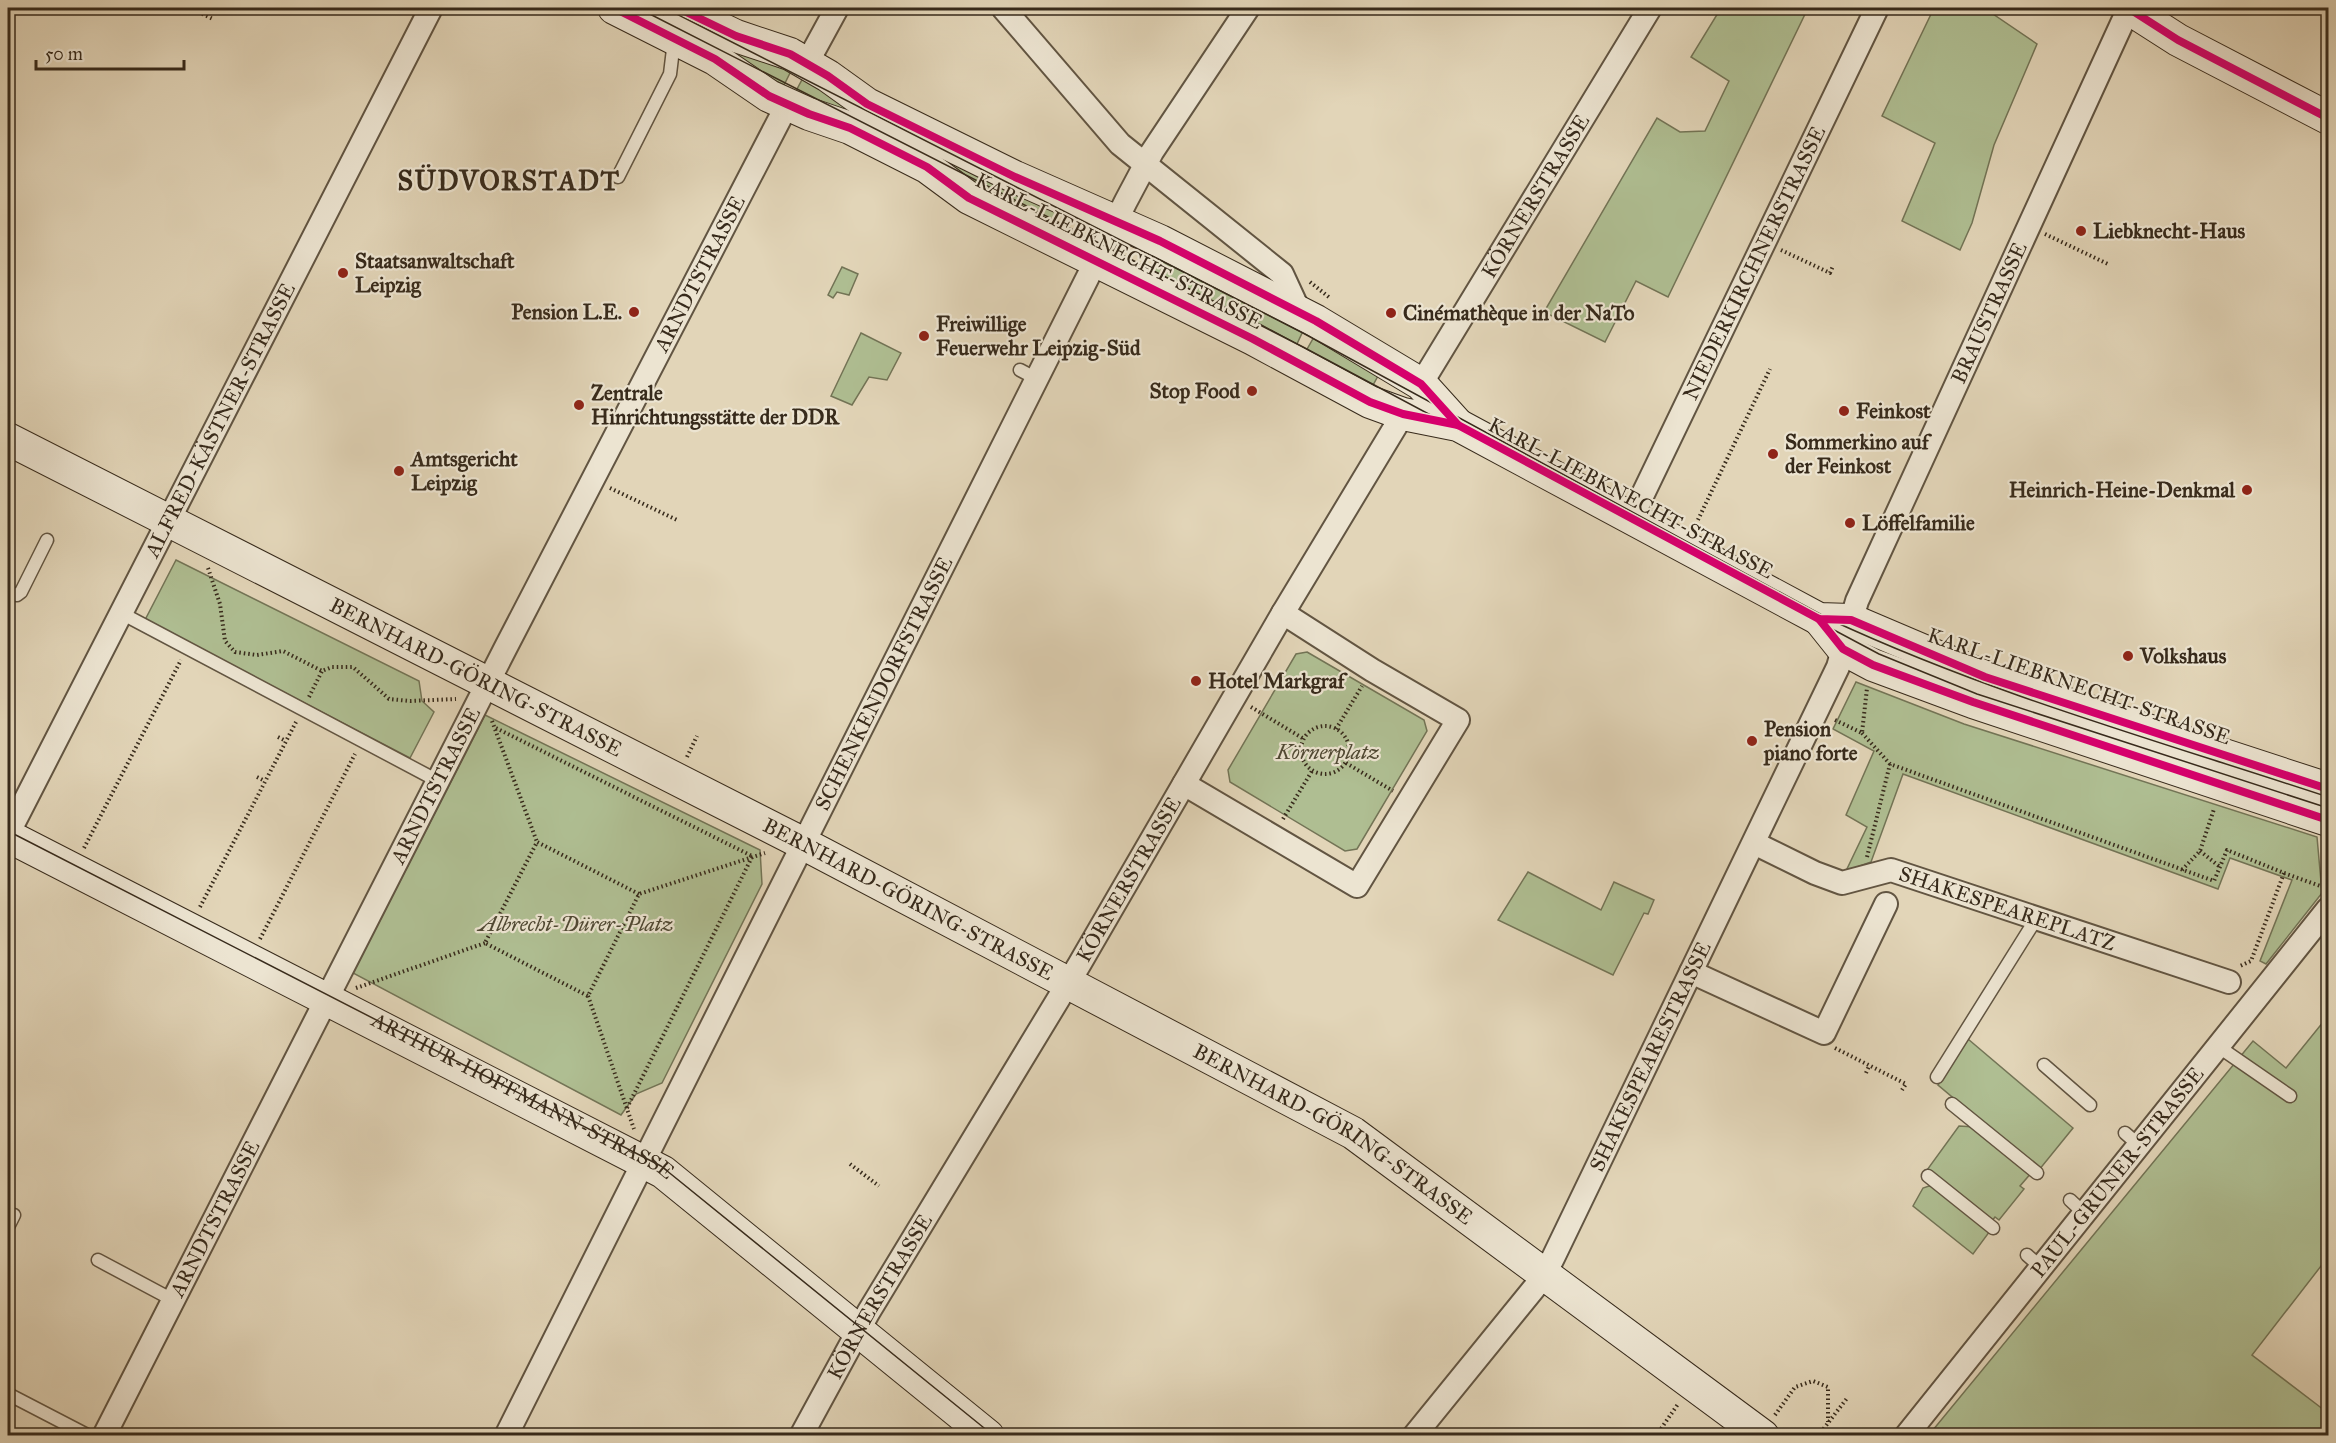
<svg xmlns="http://www.w3.org/2000/svg" width="2336" height="1443" viewBox="0 0 2336 1443" font-family="'IM FELL Great Primer',serif">
<style>
.green{fill:#afbe92;stroke:#737456;stroke-width:1.5}
.lines{fill:none;stroke-linecap:round;stroke-linejoin:round}
.lane-casing{stroke:#625542;stroke-width:15}
.street-casing{stroke:#625542;stroke-width:26}
.secondary-casing{stroke:#372a1b;stroke-width:34}
.path{stroke:#372a1b;stroke-width:4;stroke-dasharray:1.5 3;stroke-linecap:butt}
.lane{stroke:#ece4d1;stroke-width:12}
.street{stroke:#ece4d1;stroke-width:22}
.secondary{stroke:#ece4d1;stroke-width:32}
.tram{stroke:#372a1b;stroke-width:1.5}
.cycleway-casing{stroke:#ece4d1;stroke-width:11}
.cycleway{stroke:#d6006c;stroke-width:8}
.poi-dot{fill:#8f2418;stroke:#ece4d1;stroke-width:2}
.labels{text-anchor:middle;stroke-width:4.5;stroke-linejoin:round;paint-order:stroke}
.street-label{font-size:21px;fill:#372a1b;stroke:#ece4d1}
.poi-label{font-size:21px;font-weight:bold;fill:#372a1b;stroke:#ece4d1;text-anchor:start}
.park-label{font-size:21px;font-style:italic;fill:#4f4833;stroke:#ece4d1}
.district-label{font-size:27px;font-weight:bold;letter-spacing:1.5px;fill:#372a1b;stroke:#ece4d1}
</style>
<rect width="100%" height="100%" fill="#e2d5b8"/>
<filter id="stains"><feTurbulence type="fractalNoise" baseFrequency=".00333" numOctaves="4"/><feColorMatrix values="0 0 0 0 .2 0 0 0 0 .09 0 0 0 0 .02 0 0 0 .5 -.17"/></filter>
<radialGradient id="worn" r=".72"><stop offset=".6" stop-color="#630" stop-opacity="0"/><stop offset="1" stop-color="#630" stop-opacity=".3"/></radialGradient>
<g class="green">
<polygon points="632,8 670,8 792,69 784,85"/>
<polygon points="1721,8 1808,8 1668,297 1636,281 1605,342 1544,312 1657,118 1680,132 1705,131 1729,81 1691,57"/>
<polygon points="1934,8 1984,8 2037,44 1994,145 1972,223 1960,250 1902,221 1935,143 1882,116"/>
<polygon points="804,76 1060,207 1052,222 796,91"/>
<polygon points="1158,258 1303,331 1296,346 1151,273"/>
<polygon points="842,267 858,274 849,295 837,292 833,298 828,295"/>
<polygon points="861,333 901,353 887,380 869,377 852,405 831,396"/>
<polygon points="1314,337 1379,374 1372,387 1306,351"/>
<polygon points="176,560 419,681 422,701 434,712 410,758 145,620"/>
<polygon points="1307,652 1424,720 1427,731 1357,849 1345,851 1230,782 1228,770 1296,654"/>
<polygon points="1856,682 1964,724 2317,837 2322,893 2266,964 2260,961 2292,880 2230,858 2218,889 1903,774 1871,862 1846,871 1867,827 1846,815 1874,751 1833,729"/>
<polygon points="485,715 760,850 762,884 662,1083 636,1094 621,1115 353,973"/>
<polygon points="1528,872 1601,910 1614,882 1654,900 1648,914 1644,913 1613,975 1498,920"/>
<polygon points="2328,1016 2328,1257 2252,1355 2328,1413 2328,1435 1928,1436 2253,1041 2286,1068"/>
<polygon points="1968,1039 2073,1128 2039,1170 1938,1085"/>
<polygon points="1959,1126 1975,1127 2032,1172 2020,1186 2024,1189 1999,1220 1995,1217 1991,1222 1927,1170"/>
<polygon points="1929,1186 1935,1187 1990,1231 1973,1254 1913,1206 1923,1188"/>
</g>
<g class="lines">
<g class="lane-casing">
<g id="lane">
<polyline points="618,177 670,74 674,41"/>
<polyline points="1020,370 1037,379"/>
<polyline points="10,593 17,595 21,592 47,540"/>
<polyline points="121,613 438,781"/>
<polyline points="2219,1047 2290,1096"/>
<polyline points="2044,1065 2090,1105"/>
<polyline points="1937,1077 2036,919"/>
<polyline points="1952,1104 2037,1173"/>
<polyline points="2125,1133 2140,1146"/>
<polyline points="1928,1176 1993,1228"/>
<polyline points="2070,1200 2085,1214"/>
<polyline points="8,1227 14,1215"/>
<polyline points="2027,1255 2042,1268"/>
<polyline points="98,1260 173,1300"/>
<polyline points="8,1394 89,1436"/>
</g>
</g>
<g class="street-casing">
<g id="street">
<polyline points="1003,8 1120,144 1282,274 1300,313"/>
<polyline points="807,63 837,8"/>
<path id="s1" d="M1421,384l229,-376"/>
<path id="s2" d="M1631,519l246,-511"/>
<polyline points="1184,784 1357,886 1458,720 1372,670 1283,613"/>
<path id="s3" d="M8,834l423,-826"/>
<path id="s4" d="M1754,843l61,30 27,10 49,-13 338,112"/>
<polyline points="1691,972 1824,1033 1886,904"/>
<path id="s5" d="M104,1436l401,-787 282,-544"/>
<path id="s6" d="M506,1436l620,-1235 26,-49 96,-144"/>
<path id="s7" d="M801,1436l67,-123 211,-348 204,-352 120,-199"/>
<path id="s8" d="M1414,1436l130,-160 10,-20 284,-589 19,-66 272,-593"/>
<path id="s9" d="M1906,1436l422,-527"/>
</g>
</g>
<g class="secondary-casing">
<g id="secondary">
<polyline points="614,8 715,59 769,96 809,114 850,128 927,167 969,198 1253,339 1370,402 1403,414 1458,425 1819,619 1851,620 1985,677 2328,789"/>
<polyline points="678,8 736,36 790,54 828,76 867,104 1015,177 1160,241 1316,321 1421,384 1458,425"/>
<polyline points="2128,8 2178,40 2328,118"/>
<path id="s10" d="M8,439l796,405 549,289 410,303"/>
<polyline points="1819,619 1843,649 1873,665 1973,702 2328,820"/>
<polyline points="8,836 663,1172 988,1436"/>
</g>
</g>
<g class="path">
<polyline points="190,8 213,19"/>
<polyline points="2045,234 2110,265"/>
<polyline points="1781,250 1830,273 1833,266"/>
<polyline points="1310,282 1330,298"/>
<polyline points="610,488 677,520"/>
<polyline points="1696,524 1770,369"/>
<polyline points="208,568 220,604 225,641 235,652 257,655 283,651 322,671 332,667 353,667 389,699 410,701 456,699"/>
<polyline points="309,697 322,671"/>
<polyline points="1251,707 1304,739"/>
<polyline points="1835,720 1862,733 1867,688"/>
<polyline points="492,721 537,842"/>
<circle cx="1325" cy="750" r="24"/>
<polyline points="496,728 752,856"/>
<polyline points="1336,729 1362,686"/>
<polyline points="1862,733 1890,764 2214,881 2227,850 2284,873 2251,961 2240,966"/>
<polyline points="278,737 286,741"/>
<polyline points="687,757 697,736"/>
<polyline points="1346,763 1393,791"/>
<polyline points="257,777 265,781"/>
<polyline points="1283,819 1312,771"/>
<polyline points="84,848 181,660"/>
<polyline points="2200,851 2220,867"/>
<polyline points="1867,857 1890,764"/>
<polyline points="2182,870 2200,851 2214,809"/>
<polyline points="2284,873 2326,888"/>
<polyline points="639,894 537,842 485,943 588,996 639,894 765,853"/>
<polyline points="200,907 296,722"/>
<polyline points="260,939 355,754"/>
<polyline points="356,988 485,943"/>
<polyline points="588,996 634,1129"/>
<polyline points="1835,1048 1906,1084 1902,1090"/>
<polyline points="1866,1073 1869,1066"/>
<polyline points="627,1108 752,857"/>
<polyline points="850,1164 879,1186"/>
<polyline points="1775,1415 1795,1387 1813,1381 1828,1387 1828,1422"/>
<polyline points="1656,1436 1678,1404"/>
<polyline points="1818,1436 1848,1397"/>
</g>
<use href="#lane" class="lane"/>
<use href="#street" class="street"/>
<use href="#secondary" class="secondary"/>
<g class="tram">
<polyline points="638,8 1303,347 1879,654 1977,694 2328,808"/>
<path d="M665,8l638,325 528,287c159,74 331,122 497,177"/>
<path id="s11" d="M8,831l653,335 333,270"/>
</g>
<g class="cycleway-casing">
<g id="cycleway">
<polyline points="614,8 715,59 769,96 809,114 850,128 927,167 969,198 1253,339 1370,402 1403,414 1458,425 1819,619 1851,620 1985,677 2328,789"/>
<polyline points="678,8 736,36 790,54 828,76 867,104 1015,177 1160,241 1316,321 1421,384 1458,425"/>
<polyline points="2128,8 2178,40 2328,118"/>
<polyline points="1819,619 1843,649 1873,665 1973,702 2328,820"/>
</g>
</g>
<use href="#cycleway" class="cycleway"/>
</g>
<g class="poi-dot">
<circle cx="2081" cy="231" r="6"/>
<circle cx="343" cy="273" r="6"/>
<circle cx="634" cy="312" r="6"/>
<circle cx="1391" cy="313" r="6"/>
<circle cx="924" cy="336" r="6"/>
<circle cx="1252" cy="391" r="6"/>
<circle cx="579" cy="405" r="6"/>
<circle cx="1844" cy="411" r="6"/>
<circle cx="1773" cy="454" r="6"/>
<circle cx="399" cy="471" r="6"/>
<circle cx="2247" cy="490" r="6"/>
<circle cx="1850" cy="523" r="6"/>
<circle cx="2128" cy="656" r="6"/>
<circle cx="1196" cy="681" r="6"/>
<circle cx="1752" cy="741" r="6"/>
</g>
<g class="labels">
<g class="street-label">
<text dy="7" stroke="none"><textPath href="#s1" startOffset="220">KÖRNERSTRASSE</textPath></text>
<text transform="translate(1119 251) rotate(27)" y="7">KARL-LIEBKNECHT-STRASSE</text>
<text dy="7" stroke="none"><textPath href="#s2" startOffset="284">NIEDERKIRCHNERSTRASSE</textPath></text>
<text dy="7" stroke="none"><textPath href="#s5" startOffset="1306">ARNDTSTRASSE</textPath></text>
<text dy="7" stroke="none"><textPath href="#s8" startOffset="1268">BRAUSTRASSE</textPath></text>
<text dy="7" stroke="none"><textPath href="#s3" startOffset="465">ALFRED-KÄSTNER-STRASSE</textPath></text>
<text transform="translate(1631 498) rotate(28)" y="7">KARL-LIEBKNECHT-STRASSE</text>
<text dy="7" stroke="none"><textPath href="#s10" startOffset="525">BERNHARD-GÖRING-STRASSE</textPath></text>
<text dy="7" stroke="none"><textPath href="#s6" startOffset="842">SCHENKENDORFSTRASSE</textPath></text>
<text transform="translate(2079 686) rotate(19)" y="7">KARL-LIEBKNECHT-STRASSE</text>
<text dy="7" stroke="none"><textPath href="#s5" startOffset="730">ARNDTSTRASSE</textPath></text>
<text dy="7" stroke="none"><textPath href="#s7" startOffset="646">KÖRNERSTRASSE</textPath></text>
<text dy="7" stroke="none"><textPath href="#s10" startOffset="1011">BERNHARD-GÖRING-STRASSE</textPath></text>
<text dy="7" stroke="none"><textPath href="#s4" startOffset="270">SHAKESPEAREPLATZ</textPath></text>
<text dy="7" stroke="none"><textPath href="#s8" startOffset="450">SHAKESPEARESTRASSE</textPath></text>
<text dy="7" stroke="none"><textPath href="#s11" startOffset="579">ARTHUR-HOFFMANN-STRASSE</textPath></text>
<text dy="7" stroke="none"><textPath href="#s10" startOffset="1497">BERNHARD-GÖRING-STRASSE</textPath></text>
<text dy="7" stroke="none"><textPath href="#s9" startOffset="338">PAUL-GRUNER-STRASSE</textPath></text>
<text dy="7" stroke="none"><textPath href="#s5" startOffset="244">ARNDTSTRASSE</textPath></text>
<text dy="7" stroke="none"><textPath href="#s7" startOffset="160">KÖRNERSTRASSE</textPath></text>
</g>
<g class="poi-label">
<text x="2093" y="238">Liebknecht-Haus</text>
<text x="355" y="268">Staatsanwaltschaft<tspan x="355" dy="24">Leipzig</tspan></text>
<text x="622" y="319" text-anchor="end">Pension L.E.</text>
<text x="1403" y="320">Cinémathèque in der NaTo</text>
<text x="936" y="331">Freiwillige<tspan x="936" dy="24">Feuerwehr Leipzig-Süd</tspan></text>
<text x="1240" y="398" text-anchor="end">Stop Food</text>
<text x="591" y="400">Zentrale<tspan x="591" dy="24">Hinrichtungsstätte der DDR</tspan></text>
<text x="1856" y="418">Feinkost</text>
<text x="1785" y="449">Sommerkino auf<tspan x="1785" dy="24">der Feinkost</tspan></text>
<text x="411" y="466">Amtsgericht<tspan x="411" dy="24">Leipzig</tspan></text>
<text x="2235" y="497" text-anchor="end">Heinrich-Heine-Denkmal</text>
<text x="1862" y="530">Löffelfamilie</text>
<text x="2140" y="663">Volkshaus</text>
<text x="1208" y="688">Hotel Markgraf</text>
<text x="1764" y="736">Pension<tspan x="1764" dy="24">piano forte</tspan></text>
</g>
<g class="park-label">
<text x="1328" y="759">Körnerplatz</text>
<text x="576" y="931">Albrecht-Dürer-Platz</text>
</g>
<g class="district-label">
<text x="509" y="190">SÜDVORSTADT</text>
</g>
</g>
<rect width="2336" height="1443" fill="none" stroke="#e2d5b8" stroke-width="30"/>
<rect x="9" y="9" width="2318" height="1425" fill="none" stroke="#372a1b" stroke-width="3"/>
<rect x="15" y="15" width="2306" height="1413" fill="none" stroke="#372a1b" stroke-width="1.5"/>
<path d="M36 60v9h148v-9" fill="none" stroke="#372a1b" stroke-width="3"/>
<text x="45" y="60" font-size="18" fill="#372a1b" stroke="#ece4d1" stroke-width="4.5" paint-order="stroke">50 m</text>
<rect width="100%" height="100%" filter="url(#stains)"/>
<rect width="100%" height="100%" fill="url(#worn)"/>
</svg>
